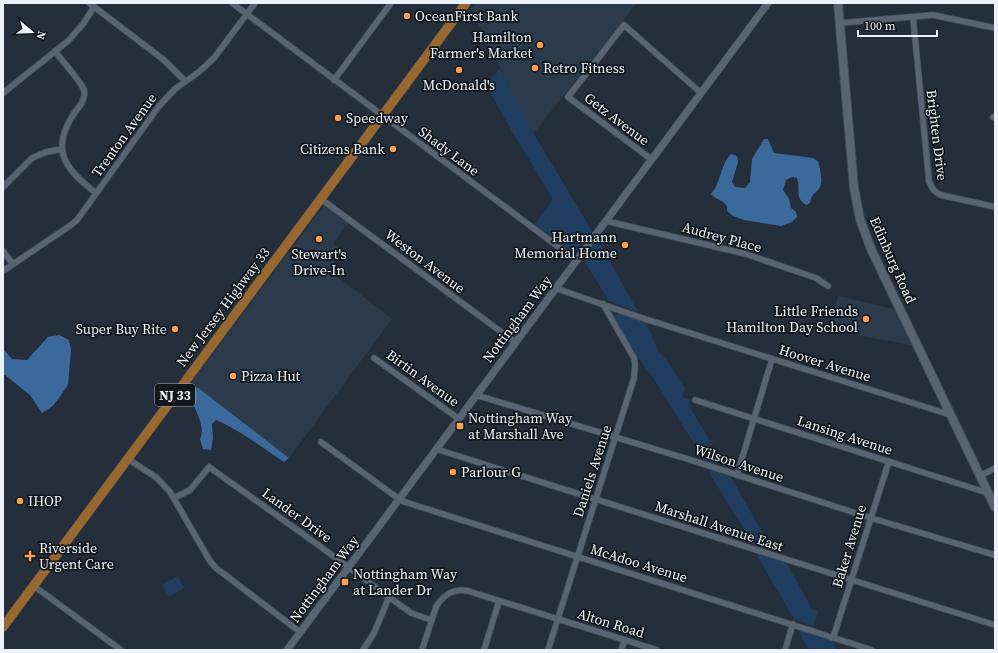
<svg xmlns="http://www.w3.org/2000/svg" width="998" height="653" viewBox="0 0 998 653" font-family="'Source Serif 4',serif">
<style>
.built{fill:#2c3b4c}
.green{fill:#1f3d5e}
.forest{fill:#3c699b}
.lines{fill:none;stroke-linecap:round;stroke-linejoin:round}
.minor-casing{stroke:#434c56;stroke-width:7}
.tertiary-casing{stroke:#434c56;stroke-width:8}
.secondary-casing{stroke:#434c56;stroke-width:10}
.primary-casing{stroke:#434c56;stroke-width:10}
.minor{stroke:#596472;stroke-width:5.5}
.tertiary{stroke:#596472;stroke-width:7}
.secondary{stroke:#596472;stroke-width:8}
.primary{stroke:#99682e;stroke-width:9}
.poi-dot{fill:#fa9f4f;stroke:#12171c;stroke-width:1.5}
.labels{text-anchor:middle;stroke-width:3.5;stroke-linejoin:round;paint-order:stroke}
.shield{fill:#12171c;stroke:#aab0b7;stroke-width:1}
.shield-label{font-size:13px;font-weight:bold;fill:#ebf2fa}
.poi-label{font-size:14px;fill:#ebf2fa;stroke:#12171c;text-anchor:start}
.street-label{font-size:14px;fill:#ebf2fa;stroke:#12171c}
</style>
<rect width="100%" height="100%" fill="#252f3b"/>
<g class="built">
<polygon points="476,3 637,3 533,134 471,9"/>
<polygon points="325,205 349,222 333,244 343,251 329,270 392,319 289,458 191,383 323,207"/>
<polygon points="838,296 894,309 911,345 830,330"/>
</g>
<g class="green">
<polygon points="500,68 534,134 592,231 577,251 574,252 571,251 535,224 553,200 529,159 515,137 486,85"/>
<polygon points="598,240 638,312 609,301 583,259"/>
<polygon points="618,313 646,322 659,353 666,359 685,389 682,397 691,399 689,406 708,437 719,465 704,460 654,379 637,356 615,317 616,314"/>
<polygon points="707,469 731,477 773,551 753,544"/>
<polygon points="755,552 786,562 812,609 818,611 813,626 794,619"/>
<polygon points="178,576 184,588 169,597 162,585"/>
<polygon points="798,630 831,640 837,650 809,650"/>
</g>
<g class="forest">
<path d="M764,139h4l6,14 39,5 5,3c2,8 5,18 2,26 -4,7 -8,5 -10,16l-4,2c-12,-8 -5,-15 -9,-27l-5,-1 -6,3 -3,10 6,9 2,9 5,4 1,5 -5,5 -11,4 -37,-6 -11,-4 -6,-5v-5c-5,-7 -11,-6 -16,-12 10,-11 9,-29 20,-40l6,2 1,6 -6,20 3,5 10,1 5,-6 2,-23z"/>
<polygon points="59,335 69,340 71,350 68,385 53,406 42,413 30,395 5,375 3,375 3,349 12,359 27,360 48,337"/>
<path d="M197,387l92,71 -5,4c-22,-15 -43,-31 -68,-42l-4,4 1,14 -2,12 -8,-1 -3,-10c7,-15 -8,-30 -9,-45z"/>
</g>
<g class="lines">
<g class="minor-casing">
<g id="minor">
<polyline points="89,3 164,60 185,81"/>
<polyline points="232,3 576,260"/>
<path d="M913,17l16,164c2,7 5,11 12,14l54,12"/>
<polyline points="840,23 933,15 995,28"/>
<path d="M55,51c6,9 26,30 29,39 2,9 -4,16 -9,22 -26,38 -10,57 21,81"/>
<polyline points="334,80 391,3"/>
<polyline points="3,93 68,41 83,24 94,7"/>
<polyline points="993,117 995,118"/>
<polyline points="651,159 568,97 624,25 701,93"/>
<polyline points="3,187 32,158 46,152 62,149"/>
<polyline points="321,199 515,342"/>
<polyline points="606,221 746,254 816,278 828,286"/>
<polyline points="3,251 13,264"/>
<polyline points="3,271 71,225 77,220 159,106 175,89 200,71 214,58 255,3"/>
<polyline points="555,288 642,318 951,415"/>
<polyline points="374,358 459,419"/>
<polyline points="476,395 691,460 871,518 995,555"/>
<polyline points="695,400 988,493"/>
<polyline points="321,442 399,499 405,502 872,650"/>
<polyline points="436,449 995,625"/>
<polyline points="128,459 157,478 170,492 210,561 216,568 300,632"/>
<polyline points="737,475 772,359"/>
<polyline points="980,476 995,468"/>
<polyline points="174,498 190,490 209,467 303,534 411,613 431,620"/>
<polyline points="34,586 121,650"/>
<polyline points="833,638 889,461"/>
<polyline points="363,650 374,633 389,597"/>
<path d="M422,650l14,-43c7,-12 18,-19 32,-16l189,59"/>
<polyline points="484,650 499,601"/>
<polyline points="548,650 634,378 635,364 634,358 603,304"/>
<polyline points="621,650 625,640"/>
<polyline points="785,650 793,624"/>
</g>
</g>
<g class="tertiary-casing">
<polyline id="tertiary" points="287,650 768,3"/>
</g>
<g class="secondary-casing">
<polyline id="secondary" points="838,3 854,188 860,219 871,249 995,507"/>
</g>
<g class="primary-casing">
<polyline id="primary" points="3,627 466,3"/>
</g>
<use href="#minor" class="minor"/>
<use href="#tertiary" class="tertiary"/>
<use href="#secondary" class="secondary"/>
<use href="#primary" class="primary"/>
</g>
<g class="poi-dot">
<circle cx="407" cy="16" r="4"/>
<circle cx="540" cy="45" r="4"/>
<circle cx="535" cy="68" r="4"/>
<circle cx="459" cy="70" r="4"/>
<circle cx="338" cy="118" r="4"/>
<circle cx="393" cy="149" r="4"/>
<circle cx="319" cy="239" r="4"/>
<circle cx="625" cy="245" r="4"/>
<circle cx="866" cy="319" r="4"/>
<circle cx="175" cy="329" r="4"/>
<circle cx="233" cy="376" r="4"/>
<rect x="456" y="422" width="8" height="8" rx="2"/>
<circle cx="453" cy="472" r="4"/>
<circle cx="20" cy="501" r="4"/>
<path d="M28 550h4v4h4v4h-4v4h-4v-4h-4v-4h4z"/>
<rect x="341" y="578" width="8" height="8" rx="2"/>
</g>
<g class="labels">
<rect class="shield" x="155" y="384" width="40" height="22" rx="3"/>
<g class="shield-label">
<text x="175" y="400">NJ 33</text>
</g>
<g class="poi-label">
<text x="415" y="21">OceanFirst Bank</text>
<text x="532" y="42" text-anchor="end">Hamilton<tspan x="532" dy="16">Farmer's Market</tspan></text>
<text x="543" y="73">Retro Fitness</text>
<text x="459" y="90" text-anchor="middle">McDonald's</text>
<text x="346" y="123">Speedway</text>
<text x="385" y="154" text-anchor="end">Citizens Bank</text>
<text x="617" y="242" text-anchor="end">Hartmann<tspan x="617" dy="16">Memorial Home</tspan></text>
<text x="319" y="259" text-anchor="middle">Stewart's<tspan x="319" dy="16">Drive-In</tspan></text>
<text x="858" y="316" text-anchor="end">Little Friends<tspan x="858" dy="16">Hamilton Day School</tspan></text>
<text x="167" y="334" text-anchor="end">Super Buy Rite</text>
<text x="241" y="381">Pizza Hut</text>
<text x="468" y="423">Nottingham Way<tspan x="468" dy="16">at Marshall Ave</tspan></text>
<text x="461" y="477">Parlour G</text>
<text x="28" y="506">IHOP</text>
<text x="39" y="553">Riverside<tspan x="39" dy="16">Urgent Care</tspan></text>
<text x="353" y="579">Nottingham Way<tspan x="353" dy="16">at Lander Dr</tspan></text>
</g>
<g class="street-label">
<text transform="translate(617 119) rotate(37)" y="5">Getz Avenue</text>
<text transform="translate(124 135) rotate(-54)" y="5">Trenton Avenue</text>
<text transform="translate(937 135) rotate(83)" y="5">Brighten Drive</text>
<text transform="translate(449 151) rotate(37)" y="5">Shady Lane</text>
<text transform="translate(722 237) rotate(15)" y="5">Audrey Place</text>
<text transform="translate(893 260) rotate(66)" y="5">Edinburg Road</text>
<text transform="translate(425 261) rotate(37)" y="5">Weston Avenue</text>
<text transform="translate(223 307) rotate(-53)" y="5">New Jersey Highway 33</text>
<text transform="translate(517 319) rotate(-53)" y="5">Nottingham Way</text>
<text transform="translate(825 363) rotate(17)" y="5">Hoover Avenue</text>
<text transform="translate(423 378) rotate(36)" y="5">Birtin Avenue</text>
<text transform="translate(845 435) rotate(18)" y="5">Lansing Avenue</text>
<text transform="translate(739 463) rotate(18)" y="5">Wilson Avenue</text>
<text transform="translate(592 471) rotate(-72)" y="5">Daniels Avenue</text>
<text transform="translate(297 515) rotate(36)" y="5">Lander Drive</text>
<text transform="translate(719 526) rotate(18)" y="5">Marshall Avenue East</text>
<text transform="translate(849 546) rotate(-73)" y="5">Baker Avenue</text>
<text transform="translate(639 563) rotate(17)" y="5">McAdoo Avenue</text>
<text transform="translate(324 579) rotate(-53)" y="5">Nottingham Way</text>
<text transform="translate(611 623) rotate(17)" y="5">Alton Road</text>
</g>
</g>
<rect width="998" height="653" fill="none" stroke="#ebf2fa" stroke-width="8"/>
<g transform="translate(32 32) rotate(109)" stroke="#12171c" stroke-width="3" paint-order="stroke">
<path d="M0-3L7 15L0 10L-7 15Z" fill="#ebf2fa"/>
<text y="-6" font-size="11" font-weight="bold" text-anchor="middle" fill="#ebf2fa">N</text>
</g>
<path d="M858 30v6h79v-6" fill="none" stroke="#ebf2fa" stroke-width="2"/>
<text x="864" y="30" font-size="12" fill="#ebf2fa" stroke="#12171c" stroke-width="3" paint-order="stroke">100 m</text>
</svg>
